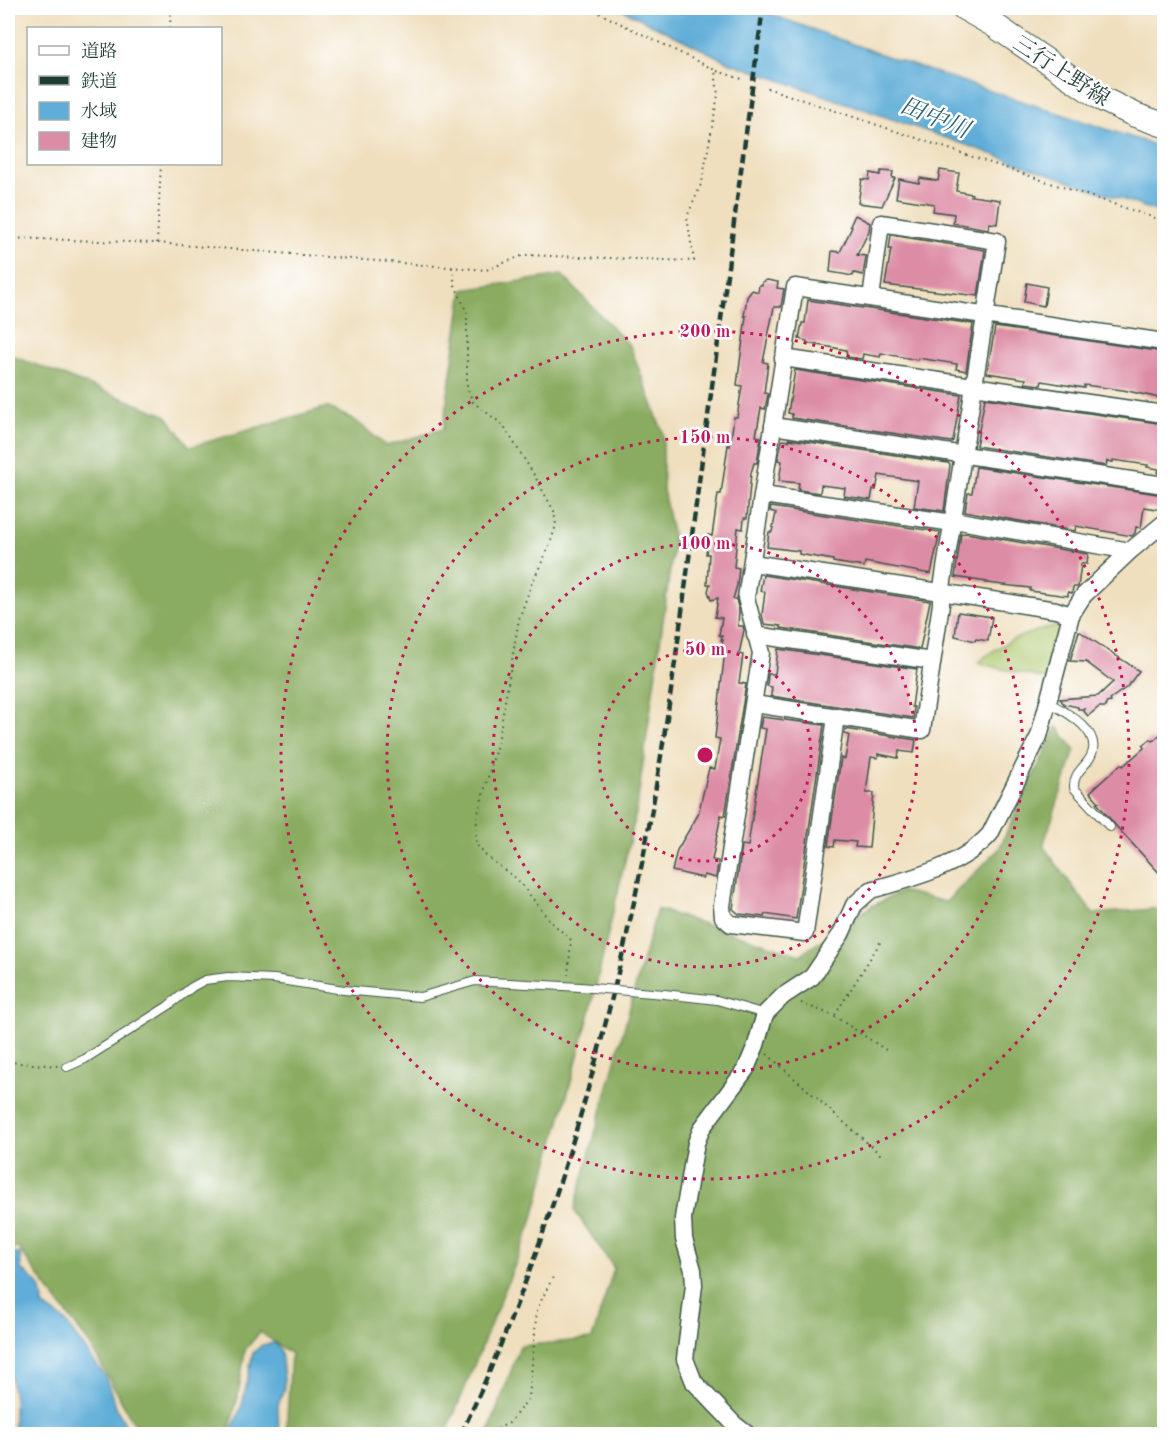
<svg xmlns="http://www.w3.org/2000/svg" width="1172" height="1442" viewBox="0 0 1172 1442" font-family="'Old Standard TT','Noto Serif JP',serif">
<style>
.green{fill:#adc76d;stroke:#668250;stroke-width:1.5}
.forest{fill:#8aac60;stroke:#54744a;stroke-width:1.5}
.water{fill:#5fadd8;stroke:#3f7586;stroke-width:1.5}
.building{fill:#dd8ca6}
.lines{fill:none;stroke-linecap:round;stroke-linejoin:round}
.service-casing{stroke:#3e5549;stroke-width:10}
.minor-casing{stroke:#3e5549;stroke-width:19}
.secondary-casing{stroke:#3e5549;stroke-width:26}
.path{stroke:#3e5549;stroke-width:2;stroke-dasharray:1.5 4.5;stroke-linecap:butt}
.service{stroke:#fff;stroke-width:8}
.minor{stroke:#fff;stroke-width:16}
.secondary{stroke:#fff;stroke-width:24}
.rail{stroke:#1f3d34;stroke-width:4.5;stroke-dasharray:9 4.5;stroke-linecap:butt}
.service-bridge-casing{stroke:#3e5549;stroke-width:10;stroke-linecap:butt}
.service-bridge{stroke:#fff;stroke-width:8}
.ring{fill:none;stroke:#c2185b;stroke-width:3;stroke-dasharray:3 6}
.labels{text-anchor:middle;stroke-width:5;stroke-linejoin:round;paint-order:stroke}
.street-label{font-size:22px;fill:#1f3d34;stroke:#fff}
.water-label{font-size:24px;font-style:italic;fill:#35646d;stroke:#fff}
.centre{fill:#c2185b;stroke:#fff;stroke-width:3}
.ring-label{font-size:18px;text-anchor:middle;font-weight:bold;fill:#c2185b;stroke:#fff;stroke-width:5;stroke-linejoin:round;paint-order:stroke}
</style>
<rect width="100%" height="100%" fill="#fff"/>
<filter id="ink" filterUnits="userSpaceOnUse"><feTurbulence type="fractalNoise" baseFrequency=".0167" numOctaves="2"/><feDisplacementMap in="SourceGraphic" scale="12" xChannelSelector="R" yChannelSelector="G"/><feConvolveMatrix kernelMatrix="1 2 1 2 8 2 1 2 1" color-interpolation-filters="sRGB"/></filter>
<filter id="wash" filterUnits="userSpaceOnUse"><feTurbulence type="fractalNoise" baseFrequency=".008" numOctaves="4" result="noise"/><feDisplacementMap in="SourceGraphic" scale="24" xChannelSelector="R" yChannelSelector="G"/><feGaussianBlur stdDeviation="1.35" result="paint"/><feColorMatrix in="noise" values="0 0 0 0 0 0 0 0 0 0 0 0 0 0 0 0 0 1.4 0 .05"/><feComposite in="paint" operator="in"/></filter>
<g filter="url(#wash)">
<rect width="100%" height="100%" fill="#efdfbe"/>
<path class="green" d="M1060,625l-8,25 -6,29 -68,-16c23,-22 52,-32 82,-38z"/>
<g class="forest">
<polygon points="562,275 630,346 663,433 663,490 674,542 636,813 589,1016 531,1225 446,1434 286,1434 291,1354 260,1332 245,1350 238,1396 230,1428 226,1434 158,1434 134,1424 90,1345 18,1248 8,1248 8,354 166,415 190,447 327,407 356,421 386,446 443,429 463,290"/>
<polygon points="1057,726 1075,750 1043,846 1093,914 1164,908 1164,1434 488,1434 520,1346 592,1339 614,1268 574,1210 657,909 800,955 870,907 902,891 946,902 999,849"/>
</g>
<g class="water">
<polygon points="619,8 754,8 894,59 1164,148 1164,214 728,62"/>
<path d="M8,1253l12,1 1,15c15,12 22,15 22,36l21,15 41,56 11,31 11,21 15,6h-128v-35l-6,-41z"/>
<polygon points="275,1343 281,1351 284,1378 284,1389 278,1405 279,1434 230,1434 242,1405 253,1353 262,1345"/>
</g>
<g id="blocks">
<g class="building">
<polygon points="940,170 959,173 956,191 972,194 971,196 1000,200 997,224 990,223 988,229 953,223 954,214 933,211 934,204 896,198 899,179 919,183 920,178 938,181"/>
<polygon points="881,171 893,172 892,178 895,178 882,206 858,203 862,179 869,180 870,173 880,175"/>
<polygon points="855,215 870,223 869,231 857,255 866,256 863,275 854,273 853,276 830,272 832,251 840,252 852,227 850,226"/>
<polygon points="891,235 985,250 978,296 885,285 891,249 889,249"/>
<polygon points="767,280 778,282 777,288 784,289 781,307 774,307 763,362 768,363 764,393 768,394 765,409 761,408 756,436 761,437 757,463 754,463 751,473 747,518 744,518 743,529 738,528 734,567 739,568 737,585 733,599 736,599 739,611 738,626 743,626 744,630 739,654 743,655 739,683 746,684 725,816 721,815 712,860 718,861 716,878 704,875 703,878 672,871 677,850 698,815 709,768 715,769 720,739 715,738 725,650 721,649 723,640 721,640 722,636 719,635 722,618 715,617 718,598 711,600 708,591 710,584 707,584 709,554 706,554 708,535 712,536 718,494 721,494 728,445 730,446 734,417 737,417 742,386 737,385 746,316 744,316 747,297 752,290 758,292 759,285 762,285 762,282"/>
<polygon points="1027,283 1047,287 1044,306 1024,302"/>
<polygon points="808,300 973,324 966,371 956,369 957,364 918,358 917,360 881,353 880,357 863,354 862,359 847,357 846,350 807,343 807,341 799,339 802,323 805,323"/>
<polygon points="995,327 1164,352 1164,399 1123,390 1084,385 1084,388 1042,381 1041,385 1025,383 1026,379 987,373"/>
<polygon points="795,370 961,395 953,441 951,442 792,418 792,414 788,413"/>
<polygon points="985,398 1164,424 1164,474 1158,473 1159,469 1147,467 1148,465 1113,460 1113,462 1107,461 1106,466 976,446"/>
<polygon points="789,439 948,463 950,465 944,511 914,507 918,481 879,475 876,490 873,489 871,500 844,496 845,488 821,485 820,493 798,490 799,483 779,481 782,461 778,460 782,440 789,441"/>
<polygon points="976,467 1164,495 1163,510 1144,507 1141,528 1136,527 1135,533 1132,536 1076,526 1075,531 965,511 968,493 972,493"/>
<polygon points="771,507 940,532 931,574 865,562 864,567 833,562 833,560 799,554 799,551 767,547 769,532 772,532 776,513 770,511"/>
<polygon points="966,533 1088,554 1087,564 1081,564 1078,587 1073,587 1072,593 1068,592 1068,596 1030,591 1030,588 986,583 987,582 955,577 961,534"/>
<polygon points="763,575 930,601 920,649 781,628 781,626 764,624 762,615 765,592 760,591"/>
<polygon points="958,612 992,617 988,641 976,639 975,641 955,636"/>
<polygon points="1079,631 1139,671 1127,687 1110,699 1111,702 1106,703 1106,707 1099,707 1088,716 1083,710 1084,709 1078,709 1078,707 1064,704 1060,699 1098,696 1113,682 1086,662 1070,661"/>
<polygon points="778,649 917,669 912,707 914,707 913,718 771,696 772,687 767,686 768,674 775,674"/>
<polygon points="762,717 824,725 796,919 765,914 764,917 739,914 733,909 742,845 748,846 752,819 766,729 760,728"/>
<polygon points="845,729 916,740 914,753 899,751 898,758 878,754 878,758 871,757 866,793 874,793 869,848 855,847 856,842 835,840 834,847 828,846 841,758 845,759 849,735 844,734"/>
<polygon points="1164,731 1164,878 1116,826 1097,803 1099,802 1090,792 1121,764 1123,766 1144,748 1143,745 1151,739 1153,741"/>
</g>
</g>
</g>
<g filter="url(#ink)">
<use href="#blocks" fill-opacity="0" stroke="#3e5549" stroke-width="1.5"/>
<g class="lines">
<g class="service-casing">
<g id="service">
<path d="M1048,702c18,10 55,29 43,54 -6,12 -18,16 -17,32l36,39"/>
<polyline points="664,994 717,1000 765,1014"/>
<polyline points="67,1067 85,1059 168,1006 192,987 205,980 228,977 274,979 344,990 420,997 475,981 580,987"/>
</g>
</g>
<g class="minor-casing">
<g id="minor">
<polyline points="783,358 1164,414"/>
<polyline points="773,426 1164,485"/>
<polyline points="763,495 953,523"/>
<polyline points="954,520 1130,551"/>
<polyline points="752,563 1056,610 1071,615"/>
<polyline points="755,635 932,661"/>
<polyline points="754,704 922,730 941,604 941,594 997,241 881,223 871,298"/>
<polyline points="836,717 805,933 731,924 723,917 722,906 761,653 746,598 795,287 1164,342"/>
<path d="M747,1434l-13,-10 -40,-42 -9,-23 9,-74 -1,-15 -9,-31 -1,-21 13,-75 6,-15 44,-59 10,-24 9,-31 18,-18 29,-19 29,-43 13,-29 17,-15c41,-12 90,-23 119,-56l49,-98 32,-121 12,-19 47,-45 34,-28"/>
</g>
</g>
<g class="secondary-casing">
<polyline id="secondary" points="964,8 994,25 1102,99 1135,115 1164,125"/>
</g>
<g class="path">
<polyline points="170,28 171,8"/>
<polyline points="717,71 742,79"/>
<polyline points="767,88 1164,221"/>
<polyline points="8,238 157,243 486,270 524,255 694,261 687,217 702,182 718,95 715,70 589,8"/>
<polyline points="157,243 161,164"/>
<polyline points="452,267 455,285 467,313 467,387 473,402 503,425 533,473 554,511 556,525 549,547 532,583 519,619 499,737 477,817 476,844 486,856 518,880 550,921 571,940 568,975"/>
<polyline points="801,1003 834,1016 889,1052"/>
<polyline points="835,1015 881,941"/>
<polyline points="767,1054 882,1156"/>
<polyline points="8,1062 58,1066"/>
<polyline points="494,1434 499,1428 509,1423 529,1398 537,1309 553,1277"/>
</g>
<use href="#service" class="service"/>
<use href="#minor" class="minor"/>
<use href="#secondary" class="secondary"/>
<path class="rail" d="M461,1434c77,-162 129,-334 168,-509 32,-143 50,-290 69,-436 22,-160 43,-321 65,-481"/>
<g class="service-bridge-casing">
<polyline id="service-bridge" points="580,987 664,994"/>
</g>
<use href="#service-bridge" class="service-bridge"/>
</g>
</g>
<g class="ring">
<circle cx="705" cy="755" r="106"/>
<circle cx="705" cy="755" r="212"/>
<circle cx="705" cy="755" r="318"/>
<circle cx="705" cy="755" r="424"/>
</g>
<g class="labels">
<g class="street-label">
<text transform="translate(1062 70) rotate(33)" y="8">三行上野線</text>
</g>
<g class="water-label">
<text transform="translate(935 117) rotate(22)" y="8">田中川</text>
</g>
</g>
<circle cx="705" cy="755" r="9" class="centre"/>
<g class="ring-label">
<text x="705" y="337">200 m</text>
<text x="705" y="443">150 m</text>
<text x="705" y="549">100 m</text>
<text x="705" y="655">50 m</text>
</g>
<rect width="1172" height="1442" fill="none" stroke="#fff" stroke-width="30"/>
<rect x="27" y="27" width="195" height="138" fill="#ffffff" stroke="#a5b1ae" stroke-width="1.5"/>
<rect x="39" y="46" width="30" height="9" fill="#ffffff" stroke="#a5b1ae" stroke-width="1.5"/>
<text x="81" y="57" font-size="18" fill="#1f3d34">道路</text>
<rect x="39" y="76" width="30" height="9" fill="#1f3d34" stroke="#a5b1ae" stroke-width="1.5"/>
<text x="81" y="87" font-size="18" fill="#1f3d34">鉄道</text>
<rect x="39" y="102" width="30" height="18" fill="#5fadd8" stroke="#a5b1ae" stroke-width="1.5"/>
<text x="81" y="117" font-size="18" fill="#1f3d34">水域</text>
<rect x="39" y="132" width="30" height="18" fill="#dd8ca6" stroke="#a5b1ae" stroke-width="1.5"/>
<text x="81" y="147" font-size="18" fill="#1f3d34">建物</text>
</svg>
